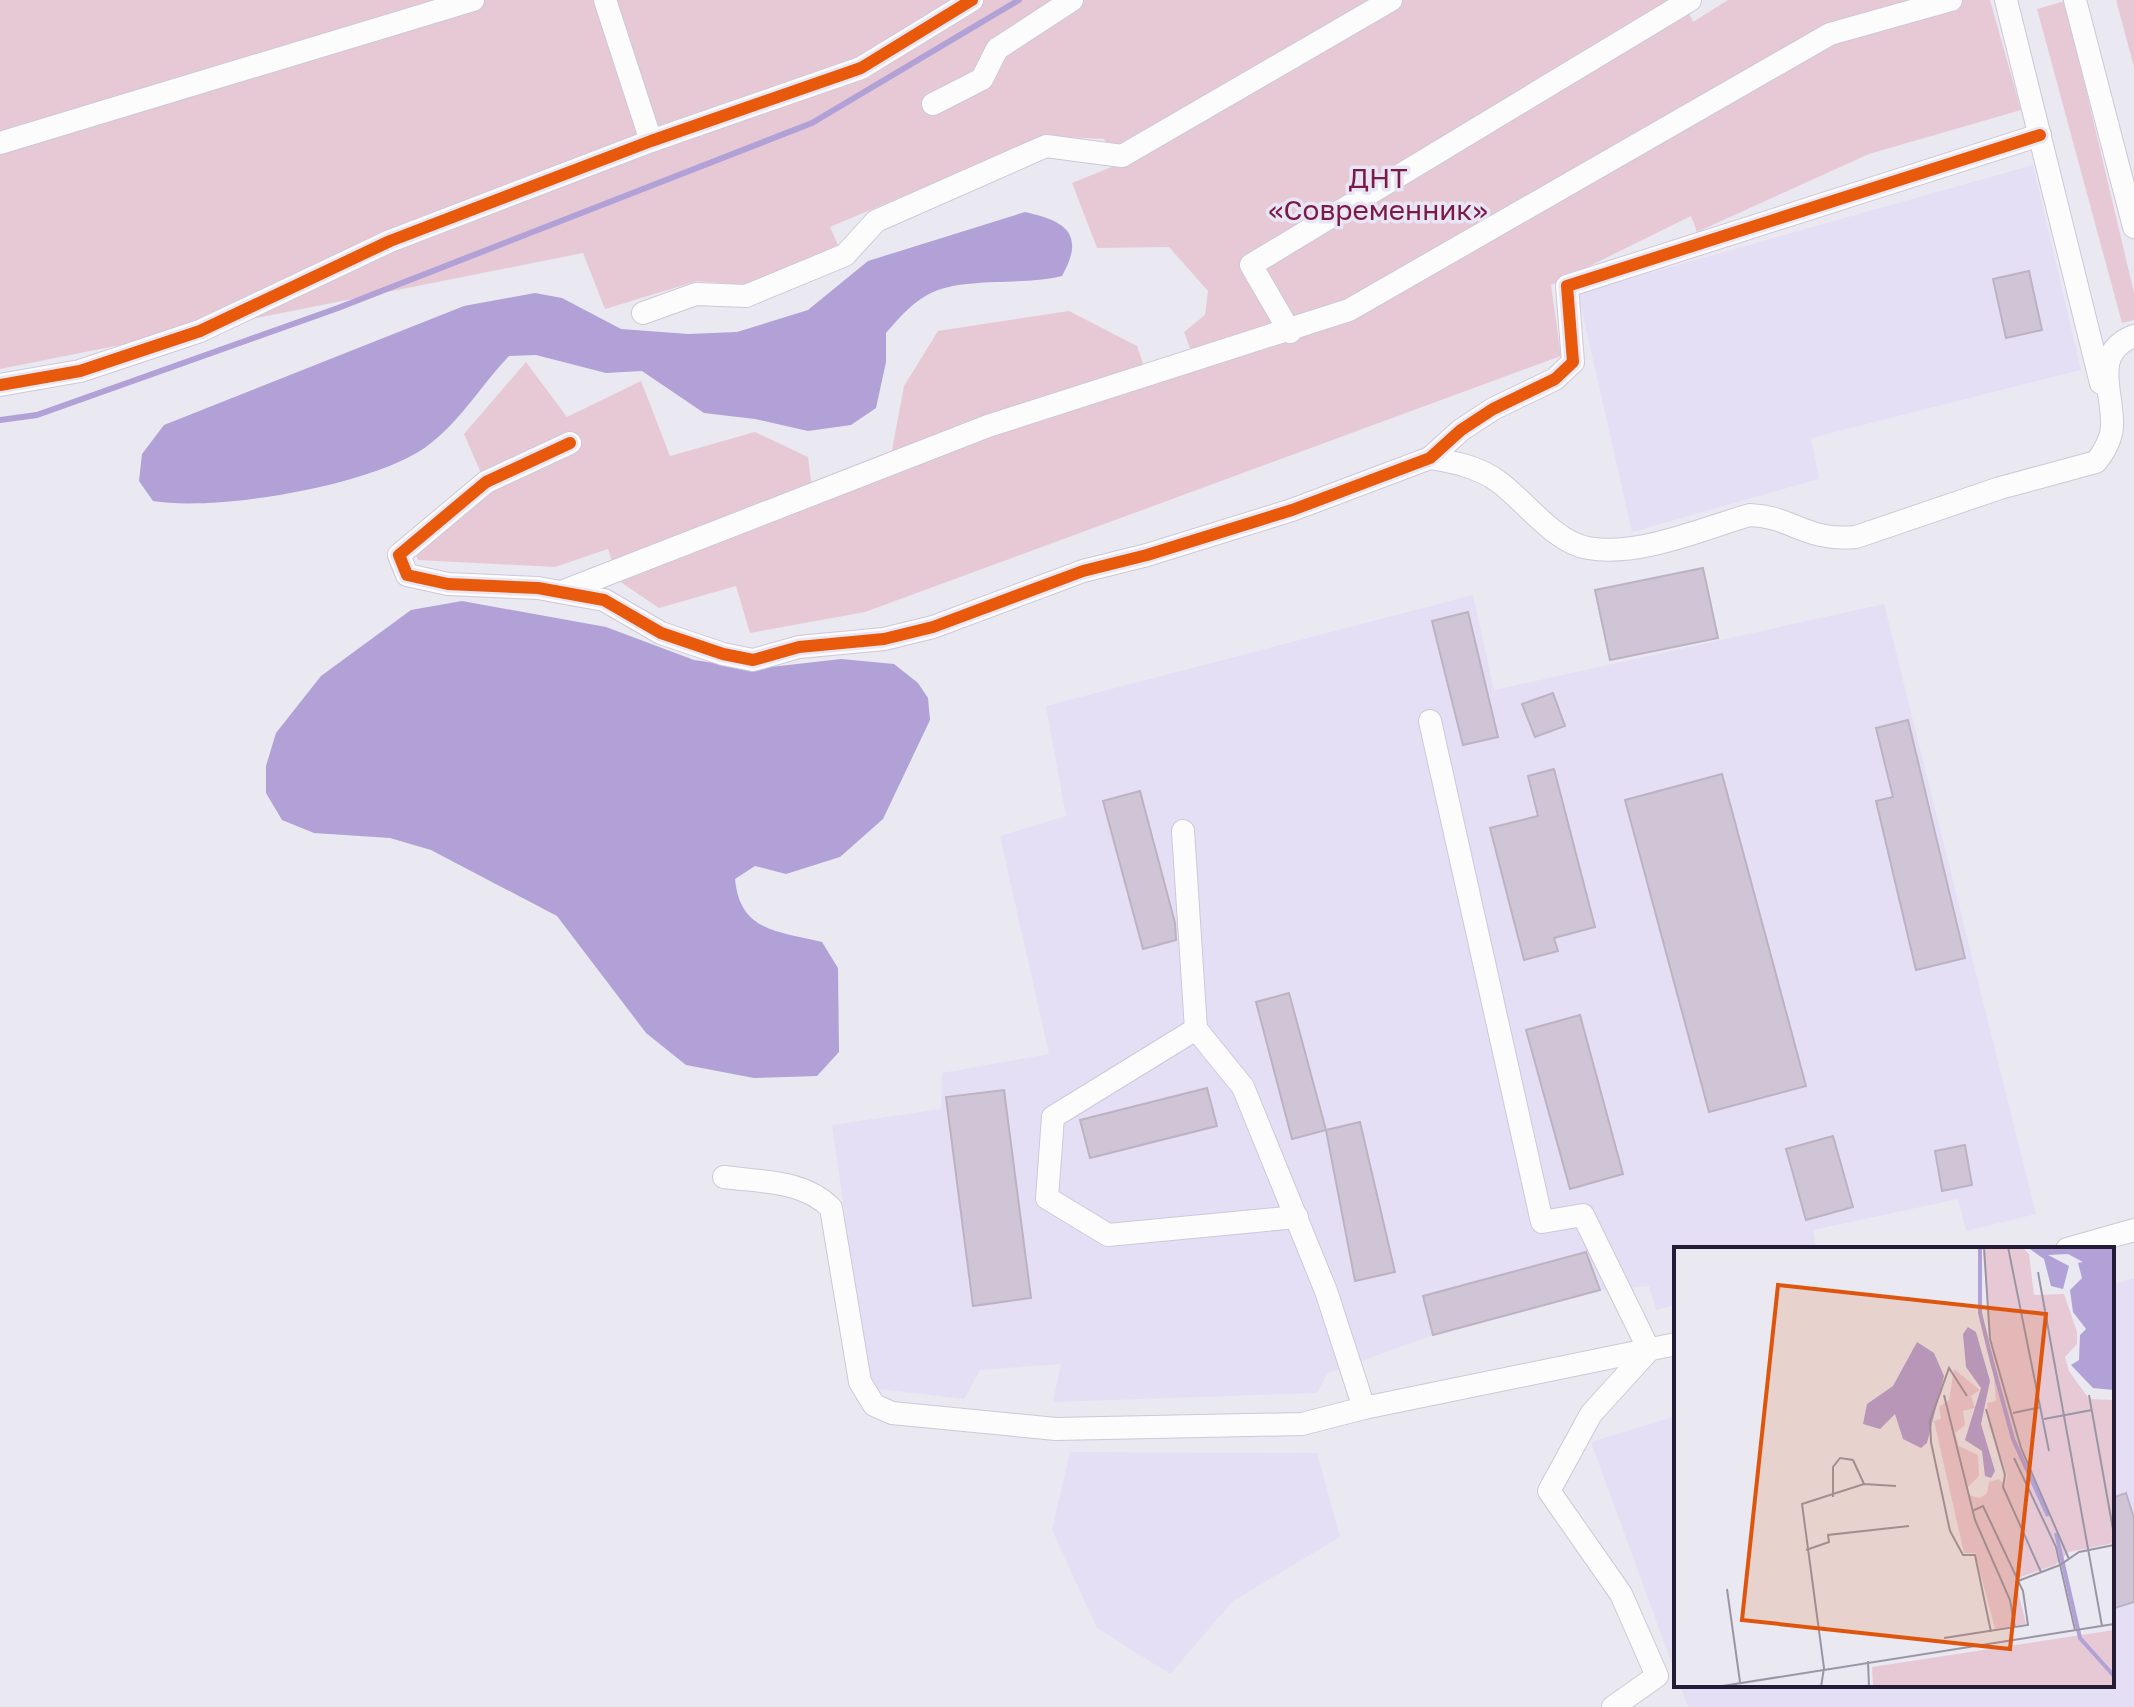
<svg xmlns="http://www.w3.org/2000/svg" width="2134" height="1707" viewBox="0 0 2134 1707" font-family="'Golos Text',sans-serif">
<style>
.built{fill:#e5dff5}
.green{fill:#e7c9d6}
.water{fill:#b1a1d6}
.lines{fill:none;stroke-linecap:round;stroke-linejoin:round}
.stream{stroke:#b1a1d6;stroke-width:6}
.building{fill:#d0c5d6;stroke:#bcb2c1;stroke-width:2}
.minor-casing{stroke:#cdc8da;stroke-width:24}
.minor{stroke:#fcfcfd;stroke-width:22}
.cycleway-casing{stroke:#e8e5f4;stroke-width:17}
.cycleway{stroke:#e8590c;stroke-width:12}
.labels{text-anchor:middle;stroke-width:7;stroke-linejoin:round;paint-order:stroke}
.park-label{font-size:28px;fill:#7b1a47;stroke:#e8e5f4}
.inset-river{fill:none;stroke:#b1a1d6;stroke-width:4}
.inset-road{fill:none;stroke:#9b96a6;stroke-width:2}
.view{fill:#de560e;fill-opacity:0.15;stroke:#de560e;stroke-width:4}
.inset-edge{fill:none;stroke:#241b36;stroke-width:4}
</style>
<rect width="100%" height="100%" fill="#eae8f0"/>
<g class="built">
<polygon points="2033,165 2081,370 1811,438 1819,479 1632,532 1578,293"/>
<polygon points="1473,595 1494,690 1884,604 2036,1214 1966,1231 1958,1199 1813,1230 1816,1249 1676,1249 1676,1305 1656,1310 1649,1286 1600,1290 1433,1335 1328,1373 1317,1393 1053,1402 1061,1364 980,1370 964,1399 870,1388 832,1125 941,1109 942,1073 1049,1054 1000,836 1066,816 1046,706"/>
<polygon points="2134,1278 2134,1707 1688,1707 1680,1685 2112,1685 2112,1285"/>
<polygon points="1676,1416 1676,1675 1591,1442"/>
<polygon points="1070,1452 1317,1453 1340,1537 1233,1601 1170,1674 1097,1628 1052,1530"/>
</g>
<g class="green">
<polygon points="0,0 1683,0 1693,22 1728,0 1990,0 2021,110 1869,154 1697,232 1691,216 1551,285 1561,356 865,612 750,633 736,586 659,608 619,581 608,549 555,567 418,560 409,539 481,473 464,434 526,362 567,417 641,381 670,456 755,432 808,457 812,489 890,461 904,386 938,331 1069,311 1137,346 1148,378 1196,364 1184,332 1205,315 1208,291 1169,247 1097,248 1072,183 1119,164 1104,139 1045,136 830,227 838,245 746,285 697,281 605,309 583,253 0,369"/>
<polygon points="2116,0 2134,0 2134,67"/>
<polygon points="2065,1 2134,293 2134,320 2122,323 2037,9"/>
</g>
<g class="water">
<path d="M1025,212c40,9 61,21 37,64 -40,10 -94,1 -129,16 -20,9 -33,25 -47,41v29l-10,46 -25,17 -43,6 -53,-12 -51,-6 -62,-42 -36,2 -70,-18 -27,1c-26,27 -48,64 -78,87 -51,42 -214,69 -278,58l-14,-20 3,-27 22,-29 300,-119 71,-13 27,5 59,31 67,5 49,-2 71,-22 60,-49z"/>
<path d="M462,601l144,26 88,33 60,9 87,-10 53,5 24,19 10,15 2,22 -47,99 -43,38 -54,17 -31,-8 -20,13c5,53 43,52 87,63l16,26 1,84 -22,24 -63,2 -68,-13 -40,-32 -89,-117 -126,-66 -41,-12 -76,-5 -32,-13 -16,-27v-27l10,-33 45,-57 90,-66z"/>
</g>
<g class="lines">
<polyline class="stream" points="0,420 37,415 338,308 812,123 1019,0"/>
</g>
<g class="building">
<polygon points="2029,271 2042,330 2006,338 1993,279"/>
<polygon points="1703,568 1718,638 1610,660 1595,590"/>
<polygon points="1468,612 1498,737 1463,745 1432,621"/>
<polygon points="1553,693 1565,726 1535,737 1522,704"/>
<polygon points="1908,720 1965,958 1916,970 1876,801 1893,797 1876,728"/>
<polygon points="1554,769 1595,927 1554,938 1558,951 1524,960 1490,828 1538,816 1528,776"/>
<polygon points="1722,774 1806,1086 1709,1112 1625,800"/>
<polygon points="1140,791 1175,923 1176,940 1143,949 1103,801"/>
<polygon points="1289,993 1326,1130 1292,1139 1256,1002"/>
<polygon points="1580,1015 1623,1174 1570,1189 1526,1030"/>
<polygon points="1207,1088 1217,1126 1090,1158 1080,1120"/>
<polygon points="1004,1090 1031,1298 973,1306 946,1097"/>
<polygon points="1360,1122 1395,1272 1355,1281 1326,1130"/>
<polygon points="1833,1136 1853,1207 1806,1220 1786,1149"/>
<polygon points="1965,1145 1972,1185 1942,1191 1935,1151"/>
<polygon points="1586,1252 1600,1290 1433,1335 1423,1296"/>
<polygon points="2126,1493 2134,1518 2134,1602 2112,1609 2112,1498"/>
</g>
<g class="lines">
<g class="minor-casing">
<g id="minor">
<polyline points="605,0 651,141"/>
<polyline points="2006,0 2101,383"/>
<polyline points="2075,0 2134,227"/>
<polyline points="933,104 982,79 997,49 1072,0"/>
<polyline points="0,143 473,0"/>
<polyline points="643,313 696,294 746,296 845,255 876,221 1046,146 1122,156 1391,0"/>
<polyline points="1290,332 1251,265 1690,0"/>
<polyline points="0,385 80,371 200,331 390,241 651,141 861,68 972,0"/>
<polyline points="570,443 486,482 399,555 407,575 448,584 538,588 604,600 661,633 723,654 753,660 799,647 884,639 933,627 1083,571 1147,555 1292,510 1430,458 1461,430 1493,409 1555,379 1573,362 1567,286 2040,135"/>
<path d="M1430,458c24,4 49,9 69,24 27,20 55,60 89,66 51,9 113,-19 162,-33 41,1 56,27 106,22l144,-49 96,-26c8,-10 15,-22 16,-35 2,-34 -22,-74 22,-91"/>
<polyline points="564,591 988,426 1349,310 1830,34 1951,0"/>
<polyline points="1430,721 1542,1222 1583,1215 1649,1350 1591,1414 1549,1491 1621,1594 1657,1676 1613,1707"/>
<polyline points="1183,831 1196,1029 1243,1087 1326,1291 1364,1408"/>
<polyline points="1196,1029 1053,1117 1047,1198 1108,1235 1297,1217"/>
<path d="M724,1177c37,5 80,3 107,31l29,174 14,23 18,8 164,16 246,-5 62,-16 312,-64"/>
<polyline points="2067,1249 2134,1230"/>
</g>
</g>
<use href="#minor" class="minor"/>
<g class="cycleway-casing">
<g id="cycleway">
<polyline points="0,385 80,371 200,331 390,241 651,141 861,68 972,0"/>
<polyline points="570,443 486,482 399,555 407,575 448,584 538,588 604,600 661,633 723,654 753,660 799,647 884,639 933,627 1083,571 1147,555 1292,510 1430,458 1461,430 1493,409 1555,379 1573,362 1567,286 2040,135"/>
</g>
</g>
<use href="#cycleway" class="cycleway"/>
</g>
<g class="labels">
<g class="park-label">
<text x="1378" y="188">ДНТ<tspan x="1378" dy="32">«Современник»</tspan></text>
</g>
</g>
<g transform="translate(1674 1247)">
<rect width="440" height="440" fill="#eae8f0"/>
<path d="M314,0h34l7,7 5,41 30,-1 13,38v12l-12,13 4,14 20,28 25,1v143l-45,9 -14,13 -40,14 11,45 -31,5 -20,-76h-11l-30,-132 7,-2 -2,-12 10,-7 5,-31 26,21 -9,6 4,12 -12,3 2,14 -10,8 4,13 19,9 1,21 -12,12 2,7 11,3 7,-5 2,-11 10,-3 6,6 2,-10 -18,-49 -2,-23 9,-2 -13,-148zM440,383v57h-241l-1,-20z" fill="#e7c9d6"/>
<path d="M353,0h87v143l-21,-2 -22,-23 8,-5 1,-25 6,-6 -13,-17 -3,-22 12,-12 -4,-15 5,-1 -15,-8 -20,1 21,11 -6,23 -12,-3 -7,-27zM294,80l8,5 14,49 -9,43 14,47 -4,7 -6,-2 -3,-25 -17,-11 16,-52 -15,-21 -3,-33zM243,95l17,11 10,23 -17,67 -6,5 -18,-9 -8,-25 -15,15 -17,-5 4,-20 26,-18z" fill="#b1a1d6"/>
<path class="inset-river" d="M306,0v66l12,49 21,77 35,77M382,286l24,105 34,38"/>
<path class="inset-road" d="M310,0l6,92 31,109 48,111M334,0l41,204M364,25l64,354M270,148l31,125 35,80 5,28M415,148l25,140M293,149l-18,-28 -19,53 1,21 19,89 13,24h12l16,77M312,162l19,66 -2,12 38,85M339,166l28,-6M370,172l48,-9M340,211l42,89 19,83M159,250v-30l7,-9 13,2 11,24M132,303l23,-8 -1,-7 81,-9M344,334l42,-16 19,-13 35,-7M53,342l13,93M270,391l84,-13 -5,-34 -40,-85 -11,5M194,414l1,26M42,440l398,-63M147,440l3,-19 -22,-164 62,-20 32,2"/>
<path class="view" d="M104,38l268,29 -36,335 -268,-29z"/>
<rect width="440" height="440" class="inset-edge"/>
</g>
</svg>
